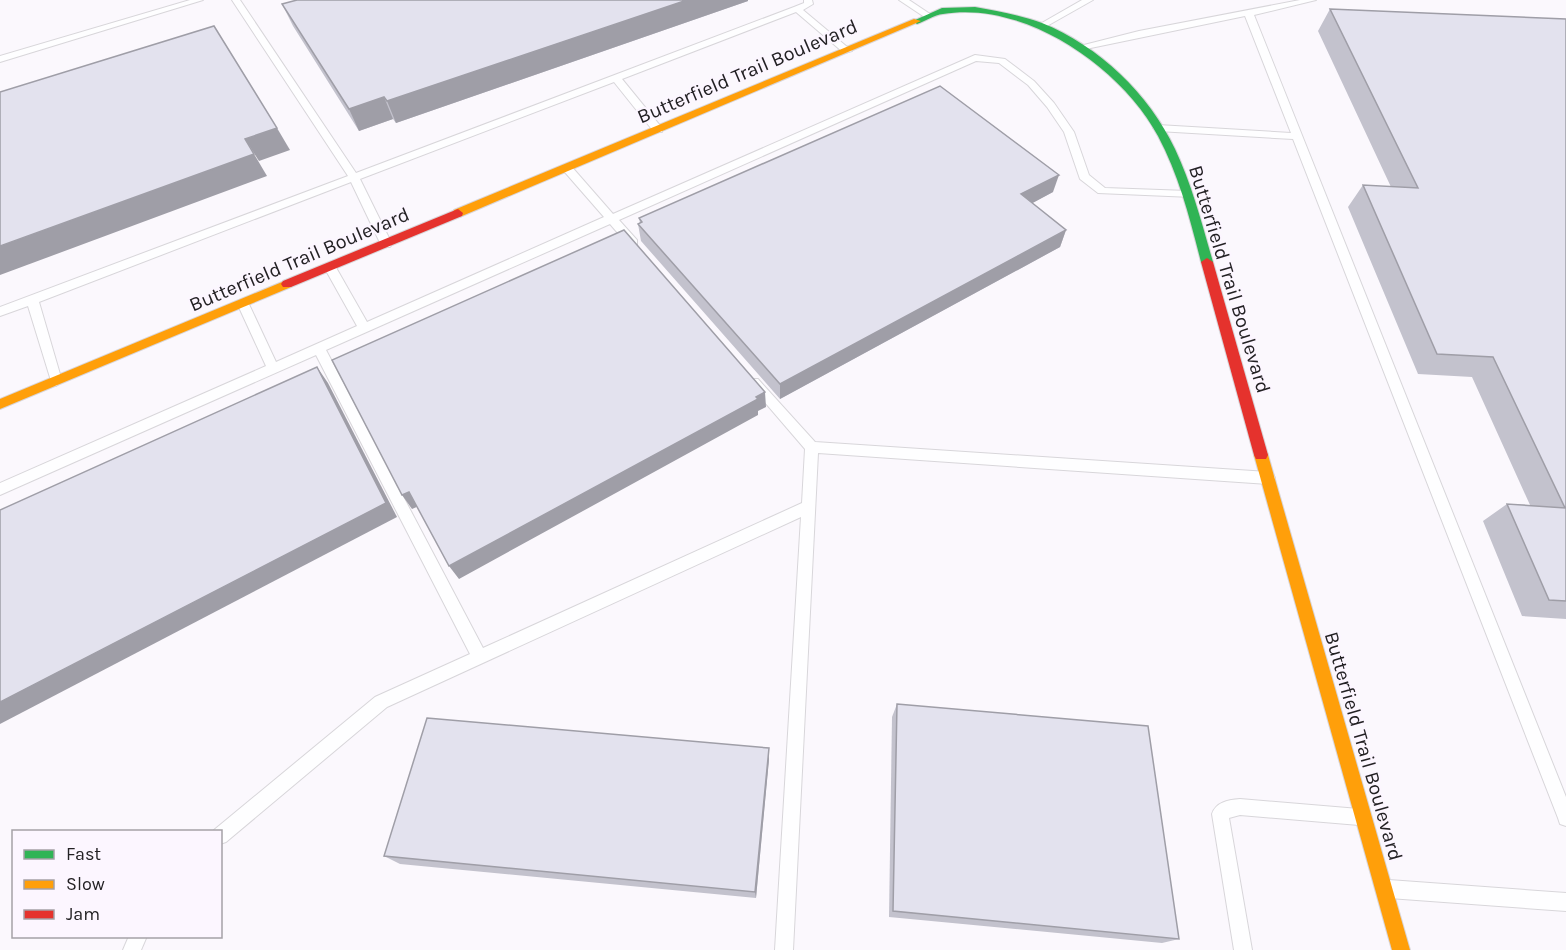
<svg xmlns="http://www.w3.org/2000/svg" width="1566" height="950" viewBox="0 0 1566 950" font-family="Karla,sans-serif">
<style>
.lines{fill:none;stroke-linecap:round;stroke-linejoin:round}
.lane-casing{stroke:#d8d6da;stroke-width:2}
.fast-casing{stroke:#d8d6da;stroke-width:2}
.slow-casing{stroke:#d8d6da;stroke-width:2}
.jam-casing{stroke:#d8d6da;stroke-width:2}
.lane{fill:#fefeff;fill-rule:evenodd}
.fast{fill:#30b455;fill-rule:evenodd}
.slow{fill:#ff9f0a;fill-rule:evenodd}
.jam{fill:#e5322d;fill-rule:evenodd}
.wall{fill:#c3c2cd}
.shaded-wall{fill:#9f9ea7}
.building{fill:#e3e2ee;stroke:#9f9ea7;stroke-width:1.5}
.labels{text-anchor:middle;stroke-width:4.5;stroke-linejoin:round;paint-order:stroke}
.street-label{font-size:20px;fill:#232124;stroke:#fcf6ff}
</style>
<rect width="100%" height="100%" fill="#fbf8fd"/>
<g class="lines">
<g class="lane-casing">
<g id="lane">
<polygon points="190,0 203,0 0,62 0,56"/>
<polygon points="232,0 240,0 356,173 794,7 804,3 804,0 812,0 813,4 803,10 852,51 844,53 796,12 622,79 662,128 662,132 654,132 614,82 360,179 392,244 390,247 382,247 351,182 39,302 62,381 56,386 52,384 28,306 0,316 0,307 348,176"/>
<polygon points="899,0 909,0 933,16 926,18"/>
<polygon points="1082,0 1093,0 1047,26 1040,24"/>
<polygon points="1300,0 1316,0 1254,15 1566,797 1566,826 1560,824 1558,818 1293,139 1158,131 1153,128 1158,125 1291,133 1245,16 1081,50 1076,47 1139,31"/>
<polygon points="975,55 1005,59 1034,81 1054,103 1074,132 1089,175 1105,188 1188,191 1193,195 1192,197 1098,193 1080,179 1064,132 1047,107 1028,85 999,63 976,61 619,220 637,240 637,246 629,246 610,224 326,350 483,648 802,503 805,449 750,385 748,382 750,379 758,379 815,442 1268,472 1273,474 1275,478 1273,482 1268,484 818,453 793,950 775,950 801,517 387,707 226,842 220,844 220,832 213,832 214,830 375,697 470,654 316,355 0,495 0,483 266,366 237,303 239,300 247,300 276,362 357,326 324,267 326,264 334,264 367,322 604,217 563,170 563,166 571,166 613,214"/>
<path d="M1240,799l119,10 6,2 2,6 -2,6 -6,2 -119,-10 -11,3 23,132h-18l-22,-136c4,-12 16,-14 28,-15z"/>
<polygon points="1389,880 1566,893 1566,911 1389,898 1383,895 1380,889 1383,883"/>
<polygon points="129,936 147,936 141,950 123,950"/>
</g>
</g>
<g class="fast-casing">
<path id="fast" d="M975,7c23,4 45,8 67,16 57,23 107,71 133,126 17,36 27,75 38,113l-2,3 -4,1 -6,-4c-11,-43 -22,-87 -43,-126 -37,-69 -134,-136 -215,-122 -9,1 -17,7 -26,10l-4,-3 29,-13z"/>
</g>
<g class="slow-casing">
<g id="slow">
<polygon points="914,19 921,21 462,216 458,217 453,213 454,210"/>
<polygon points="287,280 291,281 293,284 291,287 0,409 0,399"/>
<polygon points="1261,450 1266,451 1268,455 1410,950 1392,950 1254,455 1256,451"/>
</g>
</g>
<g class="jam-casing">
<g id="jam">
<polygon points="458,209 463,213 462,216 291,287 283,287 281,284 283,281"/>
<polygon points="1207,258 1213,262 1268,455 1266,459 1256,459 1254,455 1201,262"/>
</g>
</g>
<use href="#lane" class="lane"/>
<use href="#fast" class="fast"/>
<use href="#slow" class="slow"/>
<use href="#jam" class="jam"/>
</g>
<g class="wall">
<polygon points="297,0 748,0 748,1 396,123 393,119 359,131 293,26 282,4"/>
<polygon points="1330,9 1566,19 1566,619 1522,616 1483,521 1507,504 1530,505 1472,377 1418,374 1348,207 1363,185 1391,187 1318,31"/>
<polygon points="1053,192 1032,203 1066,230 1060,247 780,399 641,241 638,224 640,223 639,218"/>
<polygon points="897,704 1179,939 1162,943 889,917 892,717"/>
<polygon points="769,759 756,898 400,864 384,856"/>
</g>
<g class="shaded-wall">
<polygon points="687,0 748,0 748,1 396,123 387,101"/>
<polygon points="384,97 393,119 359,131 349,109"/>
<polygon points="277,128 290,150 259,161 245,139"/>
<polygon points="254,154 267,176 0,275 0,246"/>
<polygon points="1059,175 1053,192 1016,212 1021,194"/>
<polygon points="1066,230 1060,247 780,399 780,384"/>
<polygon points="317,367 328,383 397,517 0,724 0,702"/>
<polygon points="765,392 766,407 758,411 758,415 459,579 449,566"/>
<polygon points="409,492 419,506 412,509 402,495"/>
<polygon points="769,748 769,759 756,898 755,892"/>
</g>
<g class="building">
<polygon points="297,0 687,0 387,101 384,97 349,109 282,4"/>
<polygon points="1330,9 1566,19 1566,601 1549,600 1507,504 1565,508 1493,357 1437,354 1363,185 1418,188"/>
<polygon points="214,26 277,128 245,139 254,154 0,246 0,92"/>
<polygon points="940,86 1059,175 1021,194 1066,230 780,384 638,224 642,222 639,218"/>
<polygon points="624,230 765,392 756,397 758,399 449,566 409,492 402,495 332,360"/>
<polygon points="317,367 386,503 0,702 0,510"/>
<polygon points="897,704 1148,726 1179,939 893,911"/>
<polygon points="427,718 769,748 755,892 384,856"/>
</g>
<g class="labels">
<g class="street-label">
<text transform="translate(747 71) rotate(-23)" y="7">Butterfield Trail Boulevard</text>
<text transform="translate(299 259) rotate(-23)" y="7">Butterfield Trail Boulevard</text>
<text transform="translate(1230 279) rotate(73)" y="7">Butterfield Trail Boulevard</text>
<text transform="translate(1364 746) rotate(74)" y="7">Butterfield Trail Boulevard</text>
</g>
</g>
<rect x="12" y="830" width="210" height="108" fill="#fcf6ff" stroke="#a5a1a7" stroke-width="1.5"/>
<rect x="24" y="850" width="30" height="9" fill="#30b455" stroke="#a5a1a7" stroke-width="1.5"/>
<text x="66" y="860" font-size="18" fill="#232124">Fast</text>
<rect x="24" y="880" width="30" height="9" fill="#ff9f0a" stroke="#a5a1a7" stroke-width="1.5"/>
<text x="66" y="890" font-size="18" fill="#232124">Slow</text>
<rect x="24" y="910" width="30" height="9" fill="#e5322d" stroke="#a5a1a7" stroke-width="1.5"/>
<text x="66" y="920" font-size="18" fill="#232124">Jam</text>
</svg>
